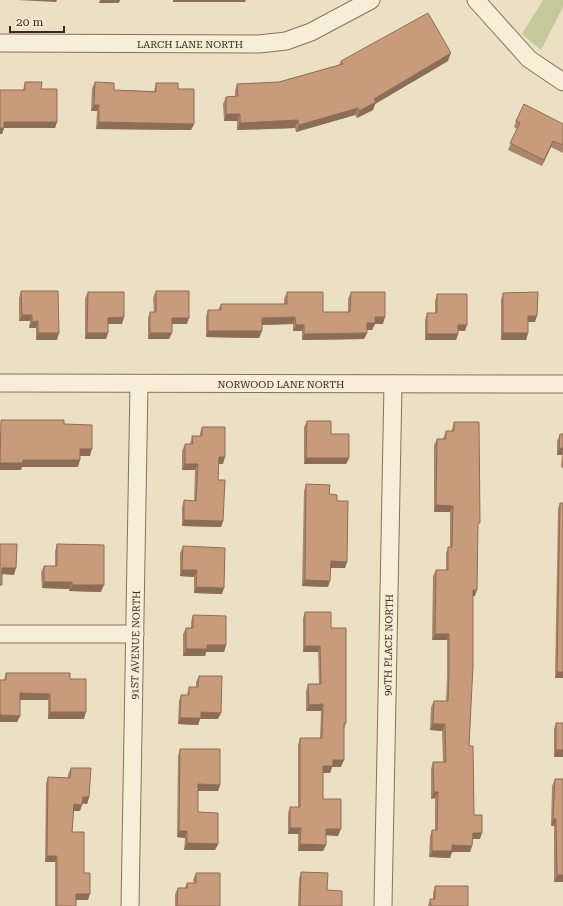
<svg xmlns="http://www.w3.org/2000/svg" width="563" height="906" viewBox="0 0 563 906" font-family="'Roboto Serif',serif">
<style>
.green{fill:#c3c998}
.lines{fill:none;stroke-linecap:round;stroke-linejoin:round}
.minor-casing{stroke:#86725b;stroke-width:19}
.minor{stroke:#f7eed7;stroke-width:17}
.wall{fill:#ac866a}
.shaded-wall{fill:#8c6d56}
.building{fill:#c89c7b;stroke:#8c6d56}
.labels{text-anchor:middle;stroke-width:3;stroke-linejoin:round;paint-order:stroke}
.street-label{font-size:10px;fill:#362a1e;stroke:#f4ebd3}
</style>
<rect width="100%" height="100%" fill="#ece0c4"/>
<polygon class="green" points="543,0 563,0 563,7 541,50 522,34"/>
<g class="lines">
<g class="minor-casing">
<g id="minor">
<polyline points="476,0 529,59 563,82"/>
<polyline points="0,43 259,44 286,41 311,32 371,0"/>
<polyline points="0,383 563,384"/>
<polyline points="0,634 135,634"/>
<polyline points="130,906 139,384"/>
<polyline points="383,906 393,384"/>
</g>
</g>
<use href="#minor" class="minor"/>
</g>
<g class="wall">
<polygon points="341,61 448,61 375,104 373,110 357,118 355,115 296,132 295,128 237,130 237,121 224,121 223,104 226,97 235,96 235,91 237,84 279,82 339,65"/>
<polygon points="25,82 41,89 57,122 55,128 4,128 2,134 0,134 0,90 23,90"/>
<polygon points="95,82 114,90 154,91 156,83 178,89 194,124 191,130 96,129 97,111 91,111 92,88"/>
<polygon points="516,121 563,124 563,153 551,147 542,166 508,150 517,129 514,127"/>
<polygon points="21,291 57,340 36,340 36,328 29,328 30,321 19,321 19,298"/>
<polygon points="156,291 187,324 172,324 169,339 148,339 148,318 150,312 154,312 153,298"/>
<polygon points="88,292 122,324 108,324 106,339 85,339 85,298"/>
<polygon points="287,292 323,312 348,312 348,299 351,292 383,324 375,324 372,330 367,330 367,333 364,339 302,340 302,331 293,331 293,324 262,325 262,331 259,338 206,337 206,317 208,310 218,310 221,304 284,304 284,299"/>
<polygon points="503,293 535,322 528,322 528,333 526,340 501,340 501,299"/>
<polygon points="437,294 465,331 458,331 458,334 456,340 425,340 425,320 427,313 435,313 435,301"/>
<polygon points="307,421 331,434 349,458 346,464 304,464 304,427"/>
<polygon points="454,422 478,527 475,596 473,596 469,746 474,815 480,839 472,839 472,846 470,852 452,852 450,858 429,857 430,836 432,830 435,830 435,798 431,799 431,769 433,762 443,762 442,731 430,730 431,707 434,701 446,701 447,677 447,640 432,640 433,576 436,570 446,570 446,553 448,547 450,547 450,512 434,512 434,445 437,439 443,439 446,431 452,431 452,429"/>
<polygon points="202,427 223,464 218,464 218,480 223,521 221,527 182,526 182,507 184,500 194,501 195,470 182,470 182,451 185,444 190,444 192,436 200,436 200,433"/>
<polygon points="560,434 563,434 563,468 561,467 562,455 557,455 557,441"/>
<polygon points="306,484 329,494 337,501 347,562 345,568 331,568 328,587 302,586 304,491"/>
<polygon points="560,503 563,503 563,678 555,678 558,509"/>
<polygon points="57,544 101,592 69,591 69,589 42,588 41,572 44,566 55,566 55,551"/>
<polygon points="183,546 222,594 194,593 194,577 180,576 180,553"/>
<polygon points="305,612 331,628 346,723 344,729 341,767 332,767 330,773 323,773 323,799 338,836 326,835 326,845 323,851 298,851 298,834 288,834 288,813 290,807 298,807 298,745 300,738 320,738 321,711 306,711 306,691 308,684 319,684 318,652 303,652 303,618"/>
<polygon points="193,615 226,645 224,652 206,652 205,656 183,656 183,634 186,628 191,628 191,622"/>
<polygon points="6,673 70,679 84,719 48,719 48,700 20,700 20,716 17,722 0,722 0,680 4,680"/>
<polygon points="199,676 218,719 200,719 198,725 178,724 179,701 181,695 187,695 189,687 196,687 196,682"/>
<polygon points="556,723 563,723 563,757 554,757 554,729"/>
<polygon points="180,749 220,785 218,791 198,791 198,812 218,844 215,850 184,850 185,838 177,837 178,756"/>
<polygon points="71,768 89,797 87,804 82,803 80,811 73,811 72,832 84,873 88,900 76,900 76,906 55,906 55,862 45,862 46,783 48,777 68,778 68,774"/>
<polygon points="555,779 563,882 554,882 554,826 551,826 552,786"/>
<polygon points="301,872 327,890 342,906 298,906 299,879"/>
<polygon points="196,873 220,906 175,906 175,894 178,888 185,888 187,883 194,883 193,880"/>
<polygon points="435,886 468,906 428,906 430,899 433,899 433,893"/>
</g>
<g class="shaded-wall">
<polygon points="17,0 57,0 56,2"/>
<polygon points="100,0 120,0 119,3 99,3"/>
<polygon points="173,0 246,0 245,2 173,2"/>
<polygon points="451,53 448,61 375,104 373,110 357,118 359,111 374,99"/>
<polygon points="94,105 99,105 97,111 91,111"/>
<polygon points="358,108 355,115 296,132 299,125"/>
<polygon points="226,114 240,114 237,121 224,121"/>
<polygon points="298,120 295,128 237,130 240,123"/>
<polygon points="4,122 57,122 55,128 4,128 2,134 0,134 0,128"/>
<polygon points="99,122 194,124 191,130 96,129"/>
<polygon points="553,141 551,147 542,166 544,160"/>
<polygon points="22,315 32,315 30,321 19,321"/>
<polygon points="528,316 537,316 535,322 526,322"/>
<polygon points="124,317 122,324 106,324 108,318"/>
<polygon points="295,317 293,324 259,325 262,318"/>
<polygon points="375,317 385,317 383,324 375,324 372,330 365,330 367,323"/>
<polygon points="172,318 189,318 187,324 169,324"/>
<polygon points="38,321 36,328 29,328 32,322"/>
<polygon points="296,325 304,325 302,331 293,331"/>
<polygon points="458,325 467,325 465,331 456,331"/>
<polygon points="208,331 262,331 259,338 206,337"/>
<polygon points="38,333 59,333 57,340 36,340"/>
<polygon points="87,333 108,333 106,339 85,339"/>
<polygon points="150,333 172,333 169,339 148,339"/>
<polygon points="367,333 364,339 302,340 304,334"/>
<polygon points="503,333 528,333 526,340 501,340"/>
<polygon points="427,334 458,334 456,340 425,340"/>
<polygon points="559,448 563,448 563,452 562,455 557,455"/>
<polygon points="80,449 92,449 90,456 78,456"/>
<polygon points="219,457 225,457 223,464 216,464"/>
<polygon points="306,458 349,458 346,464 304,464"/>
<polygon points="23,460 80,460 78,467 22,467 21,470 0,470 0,463"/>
<polygon points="185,464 198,464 195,470 182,470"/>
<polygon points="436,505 453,506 450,512 434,512"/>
<polygon points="184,520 223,521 221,527 182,526"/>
<polygon points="331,561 347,562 345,568 329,568"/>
<polygon points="2,568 16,568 14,575 0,574"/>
<polygon points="182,570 197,570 194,577 180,576"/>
<polygon points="305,580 330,581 328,587 302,586"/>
<polygon points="44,582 72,582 69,589 42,588"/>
<polygon points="72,585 104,585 101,592 69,591"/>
<polygon points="196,587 224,588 222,594 194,593"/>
<polygon points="473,590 477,590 475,596 471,596"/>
<polygon points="435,634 449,634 447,640 432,640"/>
<polygon points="207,645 226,645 224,652 206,652 205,656 183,656 186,649"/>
<polygon points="305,646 320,646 318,652 303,652"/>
<polygon points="557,672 563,672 563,678 555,678"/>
<polygon points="20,693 50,694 48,700 18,700"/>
<polygon points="323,704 321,711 306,711 309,705"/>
<polygon points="50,712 86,712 84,719 48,719"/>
<polygon points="201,712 221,713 218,719 200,719 198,725 178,724 180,718"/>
<polygon points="0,715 20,716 17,722 0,722"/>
<polygon points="433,724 445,724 442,731 430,730"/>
<polygon points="556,750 563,750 563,757 554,757"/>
<polygon points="333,760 344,760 341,767 332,767 330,773 321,773 323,766"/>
<polygon points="198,784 220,785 218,791 196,791"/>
<polygon points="434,792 438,792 435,798 431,799"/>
<polygon points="83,797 89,797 87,804 80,803"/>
<polygon points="74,804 82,805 80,811 71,811"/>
<polygon points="553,819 556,819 554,826 551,826"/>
<polygon points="290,828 301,828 298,834 288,834"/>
<polygon points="326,829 341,829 338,836 324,835"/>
<polygon points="179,831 187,831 185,838 177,837"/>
<polygon points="473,833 482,833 480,839 470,839"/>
<polygon points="187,843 218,844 215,850 184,850"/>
<polygon points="300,844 326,845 323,851 298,851"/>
<polygon points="452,845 472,846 470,852 452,852 450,858 429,857 432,851"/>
<polygon points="47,856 57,856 55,862 45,862"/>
<polygon points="557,875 563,875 563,882 554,882"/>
<polygon points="76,894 90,894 88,900 74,900"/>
</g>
<g class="building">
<polygon points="428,13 451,53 374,99 376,102 359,111 358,108 299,125 298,120 240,123 240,114 226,114 226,97 238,96 237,84 279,82 343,64 341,61"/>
<polygon points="25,82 42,82 41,89 57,89 57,122 4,122 4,128 0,128 0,90 25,90"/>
<polygon points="95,82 114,83 114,90 156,92 156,83 178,83 178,89 194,89 194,124 99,122 99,105 94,105"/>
<polygon points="524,104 563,124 563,145 553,141 544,160 510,143 520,123 516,121"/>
<polygon points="21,291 58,291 59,333 38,333 38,321 32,322 32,315 22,315"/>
<polygon points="156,291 189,291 189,318 172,318 172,333 150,333 150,312 156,312"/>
<polygon points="88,292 124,292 124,317 108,318 108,333 87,333"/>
<polygon points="287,292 323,292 323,312 350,312 351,292 385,292 385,317 375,317 375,323 367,323 367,333 304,334 304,325 296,325 295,317 262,318 262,331 208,331 208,310 221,310 221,304 287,304"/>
<polygon points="538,292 537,316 528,316 528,333 503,333 503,293"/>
<polygon points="437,294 467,294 467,325 458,325 458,334 427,334 427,313 437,313"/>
<polygon points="1,420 64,420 64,424 92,425 92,449 80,449 80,460 23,460 23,463 0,463"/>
<polygon points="307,421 331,421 331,434 349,434 349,458 306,458"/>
<polygon points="454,422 479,422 480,523 478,523 477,590 473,590 473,665 469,746 473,746 474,815 482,815 482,833 473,833 472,846 452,845 452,851 432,851 432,830 437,830 438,792 434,792 433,762 446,762 445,724 433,724 434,701 448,701 449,670 449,634 435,634 436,570 448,570 448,547 452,547 453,506 436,505 437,439 446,439 446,431 454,431"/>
<polygon points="202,427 225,427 225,457 219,457 218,480 225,480 223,521 184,520 184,500 196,501 198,464 185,464 185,444 193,444 192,436 202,436"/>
<polygon points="560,434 563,434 563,448 559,448"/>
<polygon points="306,484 330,485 329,494 337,495 337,501 348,501 347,562 331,561 330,581 305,580"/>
<polygon points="560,503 563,503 563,672 557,672"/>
<polygon points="0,544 17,544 16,568 2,568 2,585 0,585"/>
<polygon points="57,544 104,545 104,585 72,585 72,582 44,582 44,566 57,566"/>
<polygon points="183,546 225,548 224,588 196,587 197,570 182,570"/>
<polygon points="305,612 331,612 331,628 346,628 346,723 344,723 344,760 333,760 333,766 323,766 323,799 341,799 341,829 326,829 326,845 300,844 301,828 290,828 290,807 300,807 300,738 322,738 323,704 309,705 308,684 321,684 320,646 305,646"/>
<polygon points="193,615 226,616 226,645 207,645 207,649 186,649 186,628 193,628"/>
<polygon points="6,673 70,673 70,679 86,679 86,712 50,712 50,694 20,693 20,716 0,715 0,680 6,680"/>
<polygon points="199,676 222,676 221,713 201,712 201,718 180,718 181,695 189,695 189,687 198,687"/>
<rect x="556" y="723" width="7" height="27"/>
<polygon points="180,749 220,749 220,785 198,784 198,812 218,813 218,844 187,843 187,831 179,831"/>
<polygon points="71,768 91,768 89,797 83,797 82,805 74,804 72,832 84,832 84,873 90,873 90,894 76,894 76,906 57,906 57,856 47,856 48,777 70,778"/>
<polygon points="555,779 563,779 563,875 557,875 556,819 553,819"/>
<polygon points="301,872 328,873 327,890 342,891 342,906 300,906"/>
<polygon points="196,873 220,873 220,906 177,906 178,888 187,888 187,883 196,883"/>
<polygon points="435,886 468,886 468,906 431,906 430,899 435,899"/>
</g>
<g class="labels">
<g class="street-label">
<text x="190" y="48">LARCH LANE NORTH</text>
<text x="281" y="388">NORWOOD LANE NORTH</text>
<text transform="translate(135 645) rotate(-89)" y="4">91ST AVENUE NORTH</text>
<text transform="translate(388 645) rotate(-89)" y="4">90TH PLACE NORTH</text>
</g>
</g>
<path d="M10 26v6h54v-6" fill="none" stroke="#362a1e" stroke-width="2"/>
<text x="16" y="26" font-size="12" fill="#362a1e" stroke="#f4ebd3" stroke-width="3" paint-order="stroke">20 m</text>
</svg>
